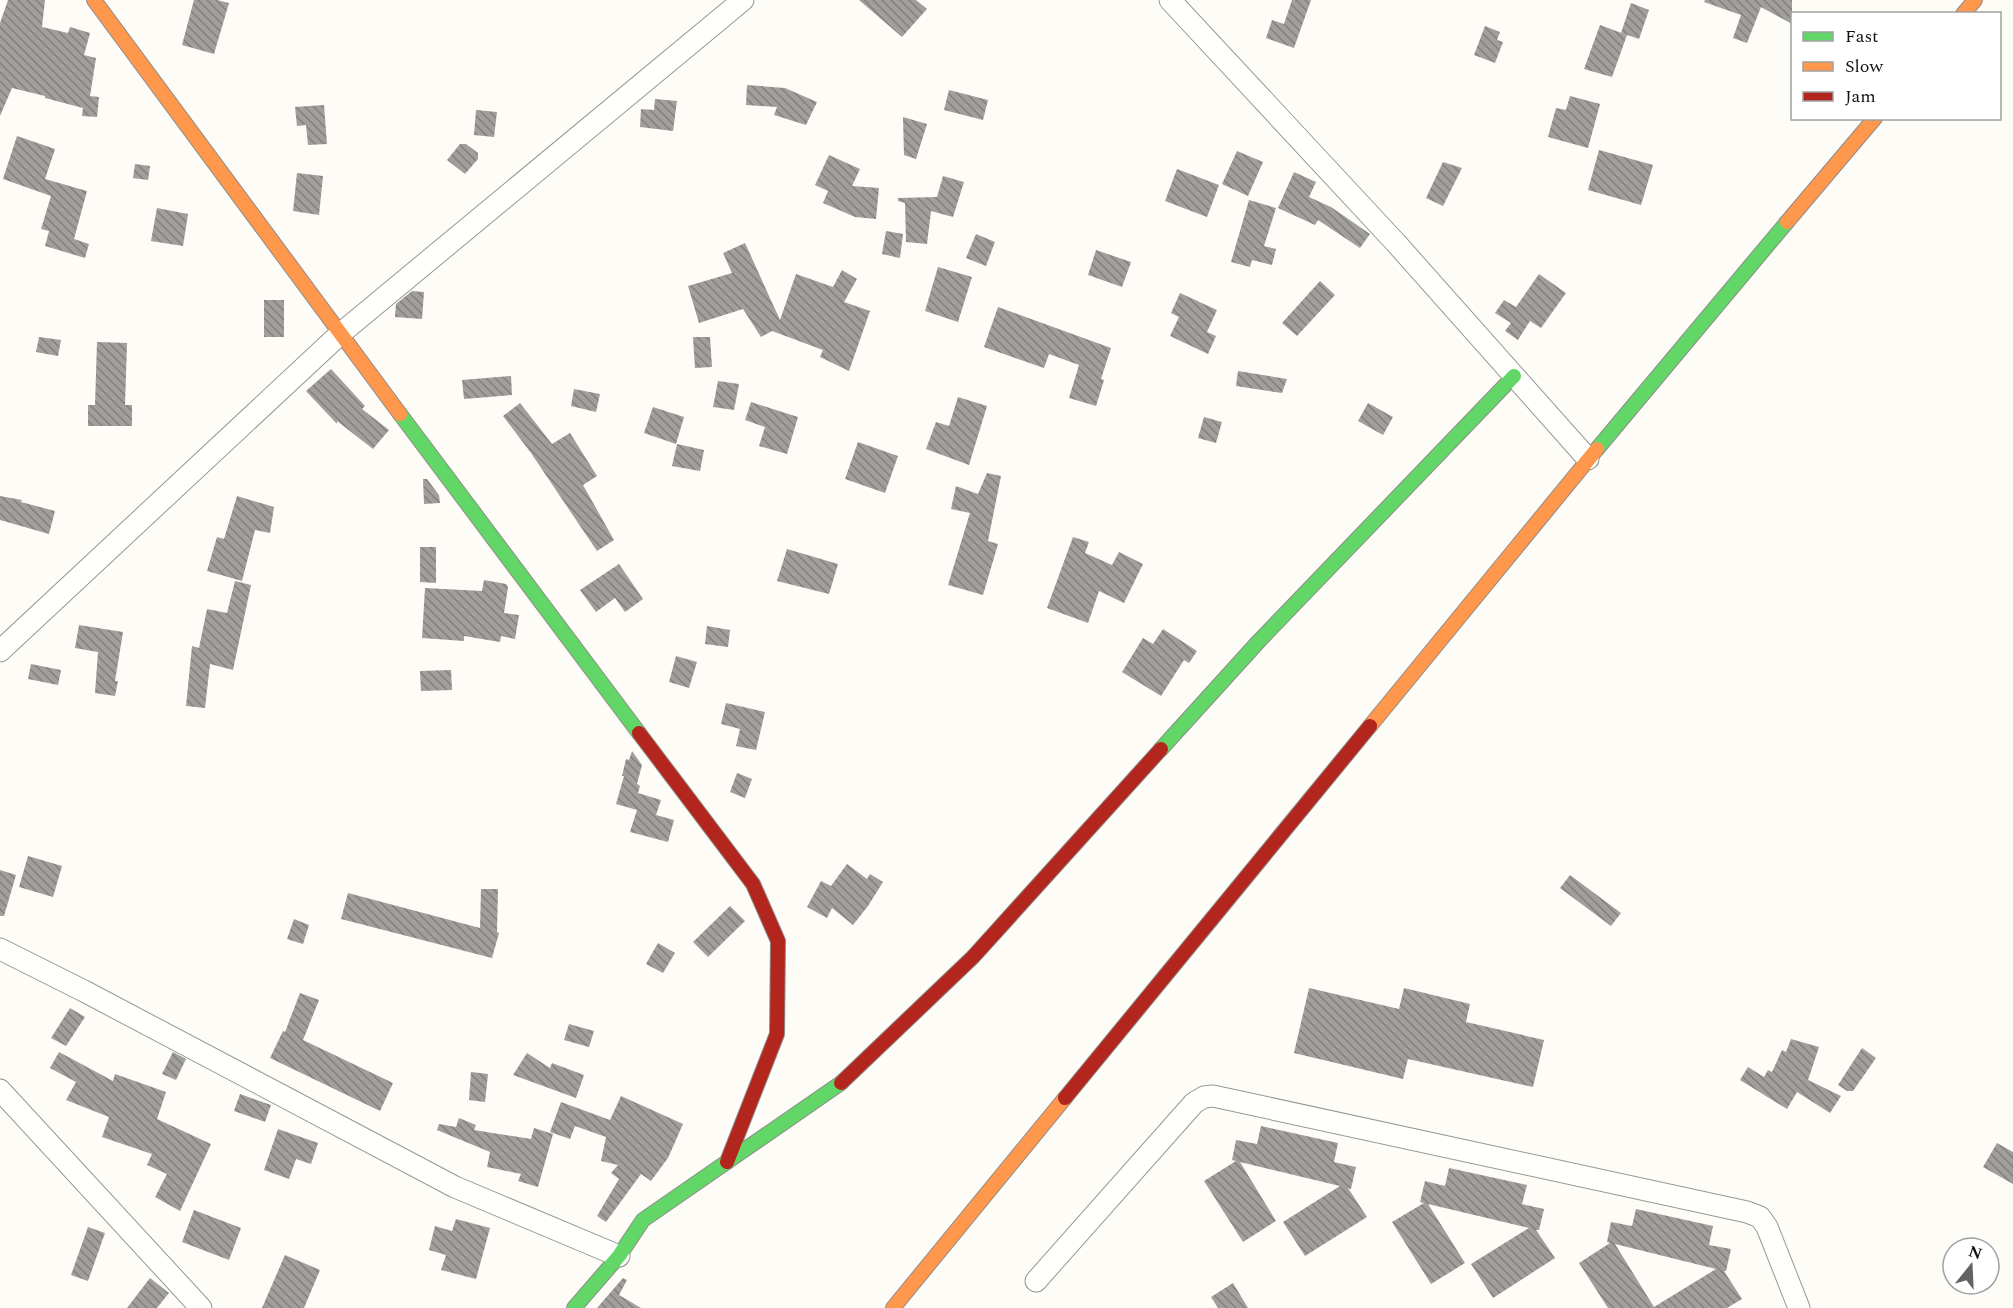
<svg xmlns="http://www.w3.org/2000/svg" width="2013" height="1308" viewBox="0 0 2013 1308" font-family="Spectral,serif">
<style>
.building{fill:url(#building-back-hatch);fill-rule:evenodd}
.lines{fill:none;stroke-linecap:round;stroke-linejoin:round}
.street-casing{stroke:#979795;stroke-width:23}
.fast-casing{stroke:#8e8d8b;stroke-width:16}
.slow-casing{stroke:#8e8d8b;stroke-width:16}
.jam-casing{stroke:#8e8d8b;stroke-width:16}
.street{stroke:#fffffe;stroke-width:21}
.fast{stroke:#63d668;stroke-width:14}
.slow{stroke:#ff974d;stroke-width:14}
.jam{stroke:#b3261e;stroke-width:14}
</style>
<defs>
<pattern id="building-back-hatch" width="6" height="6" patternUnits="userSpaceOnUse" patternTransform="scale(1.5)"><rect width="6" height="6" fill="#a19f9c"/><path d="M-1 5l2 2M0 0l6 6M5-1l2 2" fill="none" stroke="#82807e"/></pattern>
</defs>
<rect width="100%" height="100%" fill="#fdfcf7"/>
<g class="building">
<polygon points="8,0 45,0 42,27 68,33 70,27 90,33 84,55 96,58 90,96 99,97 97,117 82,116 83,108 45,98 45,96 12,88 0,116 0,23"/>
<polygon points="194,0 217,0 229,3 214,54 182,45"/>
<polygon points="859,0 916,0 927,9 902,37"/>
<polygon points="1292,0 1311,0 1294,48 1266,38 1272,20 1284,24"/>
<polygon points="1705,0 1792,0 1792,24 1761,7 1747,43 1733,38 1741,15 1704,2"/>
<polygon points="1631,3 1649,10 1639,39 1621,33"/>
<polygon points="1600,25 1627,35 1612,77 1584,69"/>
<polygon points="1485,26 1500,32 1497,40 1503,42 1495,63 1474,55"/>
<polygon points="747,85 785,88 817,102 806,125 774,115 777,107 746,105"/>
<polygon points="949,90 988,100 983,120 944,110"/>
<polygon points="1570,96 1600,104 1588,148 1548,137 1556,108 1566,110"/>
<polygon points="655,99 677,101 673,131 640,127 641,109 654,110"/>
<polygon points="324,105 327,144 308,145 306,125 297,126 295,107"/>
<polygon points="476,110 497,112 494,137 474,135"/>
<polygon points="903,117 927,124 916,159 904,155"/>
<polygon points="17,136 55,149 45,179 87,191 74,239 89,244 85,258 45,246 49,231 41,229 51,196 3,179"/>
<polygon points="460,144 466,144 478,153 478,159 465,174 447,160"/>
<polygon points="1599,150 1653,165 1641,205 1588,190"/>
<polygon points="1237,151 1263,162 1248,196 1222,184"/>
<polygon points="829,155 860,169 852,186 879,188 876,219 855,217 823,203 828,191 815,185"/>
<polygon points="1443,162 1462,168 1443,206 1426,198"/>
<polygon points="135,164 150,166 148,180 133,178"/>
<polygon points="1177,169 1219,185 1207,217 1165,201"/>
<polygon points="1294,172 1316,182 1309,197 1331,207 1370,234 1360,248 1318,220 1315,225 1278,208"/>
<polygon points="297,173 323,176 319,215 293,211"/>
<polygon points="943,176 964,182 953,217 931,211 927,244 906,242 905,203 898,201 898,198 937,197"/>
<polygon points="1249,200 1276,208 1264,246 1276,249 1272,265 1252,260 1250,267 1231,262"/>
<polygon points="157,208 188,214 183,246 151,241"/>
<polygon points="886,231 903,234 900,258 882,254"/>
<polygon points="976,234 995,242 986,266 966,258"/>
<polygon points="745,243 780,320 796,274 833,287 842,270 857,279 844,302 870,311 849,371 820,357 823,350 772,331 761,337 743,309 699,323 688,286 732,273 723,253"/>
<polygon points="1096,250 1131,262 1122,287 1088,275"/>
<polygon points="938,267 972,277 958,322 925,311"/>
<polygon points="1539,274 1566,293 1541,328 1530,321 1518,340 1505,331 1511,323 1495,313 1504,300 1516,307"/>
<polygon points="1320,281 1335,295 1297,336 1282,323"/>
<polygon points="412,291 424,292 422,319 395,317 396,304"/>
<polygon points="1180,293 1217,310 1207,332 1216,336 1208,354 1170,336 1179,317 1171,313"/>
<rect x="264" y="300" width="20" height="37"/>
<polygon points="998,307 1111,348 1101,379 1104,380 1096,406 1069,398 1079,365 1049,354 1044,368 984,347"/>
<polygon points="39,337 61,340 58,356 36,352"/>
<polygon points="693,337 710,337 712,367 695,368"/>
<polygon points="97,342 127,343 125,405 132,405 132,426 88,426 88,405 95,405"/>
<polygon points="331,369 365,406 362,409 389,430 373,449 337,421 337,424 306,391"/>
<polygon points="1238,371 1287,379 1282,393 1236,386"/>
<polygon points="511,376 512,395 464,399 462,380"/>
<polygon points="718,381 739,384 734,410 713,407"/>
<polygon points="574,389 600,394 596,412 571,406"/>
<polygon points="958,397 987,406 969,465 926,449 936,422 949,426"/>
<polygon points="751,402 798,417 787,454 759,446 765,427 745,420"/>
<polygon points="520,403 552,444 570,433 597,476 583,485 614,540 597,551 531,453 503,416"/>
<polygon points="1368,403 1393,417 1383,435 1358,421"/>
<polygon points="653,407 684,417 676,444 644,433"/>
<polygon points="1204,417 1222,422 1216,443 1198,438"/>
<polygon points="858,442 898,456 885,493 845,479"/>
<polygon points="677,444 704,450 700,471 672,466"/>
<polygon points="987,473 1001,476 988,541 998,544 983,595 948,585 970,513 951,509 956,486 978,494"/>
<polygon points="423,479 427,479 439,495 440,503 424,504"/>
<polygon points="0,496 22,500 21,502 55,511 49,534 0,520"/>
<polygon points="237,496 274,507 270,533 255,530 242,581 207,571 217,537 224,539"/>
<polygon points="1073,537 1089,542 1085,553 1112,565 1119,552 1143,564 1124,603 1099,591 1088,623 1047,608"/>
<polygon points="420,547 436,547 436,583 420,582"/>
<polygon points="787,549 838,564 829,594 777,581"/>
<polygon points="619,564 643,599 625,612 615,598 596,612 580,590"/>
<polygon points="484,580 506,584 508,587 504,613 519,615 515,639 501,636 500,642 464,636 464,641 422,638 425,588 482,591"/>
<polygon points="235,581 251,585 233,670 210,664 205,708 186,706 192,646 199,648 207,609 227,613"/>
<polygon points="79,625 123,632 115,681 118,681 115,696 95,693 98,652 75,648"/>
<polygon points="707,626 730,630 728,647 705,644"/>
<polygon points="1163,629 1197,651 1189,663 1184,660 1161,696 1122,672 1143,638 1153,644"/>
<polygon points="676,656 697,662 689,688 669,682"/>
<polygon points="31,664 61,670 58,685 28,679"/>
<polygon points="451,670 452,690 421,691 420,671"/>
<polygon points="726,703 765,712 756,750 736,746 740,729 721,724"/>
<polygon points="632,751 642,765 637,784 640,786 638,793 661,800 656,815 674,820 668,842 630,832 637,810 616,804 624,776 622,776 626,759 629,760"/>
<polygon points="737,773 752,779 745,798 730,792"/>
<polygon points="28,856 62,866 53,897 19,887"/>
<polygon points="847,864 867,879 870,874 883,882 868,906 853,925 832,908 827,918 807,907 821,881 831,886"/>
<polygon points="0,870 16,875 4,916 0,916"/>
<polygon points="1570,875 1621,913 1611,926 1560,888"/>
<polygon points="481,889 498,889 497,932 499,933 492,958 341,919 348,893 480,928"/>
<polygon points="730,906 745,921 708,957 693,942"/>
<polygon points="294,919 309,925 303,944 287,939"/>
<polygon points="658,943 675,953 663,973 646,964"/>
<polygon points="1309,988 1399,1009 1404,988 1470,1004 1466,1022 1544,1040 1533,1087 1408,1059 1403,1079 1294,1053"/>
<polygon points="300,993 319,1000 303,1040 393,1083 380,1111 270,1058 283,1031 285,1032"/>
<polygon points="70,1008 85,1017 66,1046 51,1038"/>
<polygon points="569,1024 594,1031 589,1047 564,1040"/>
<polygon points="1791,1039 1819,1047 1808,1080 1841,1096 1830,1113 1797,1092 1787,1109 1740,1080 1748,1067 1764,1077 1768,1070 1772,1072 1782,1050 1786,1052"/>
<polygon points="1862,1048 1876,1058 1853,1091 1847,1091 1838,1085"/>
<polygon points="59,1052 113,1081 115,1074 166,1092 157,1119 211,1144 180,1211 155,1197 167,1174 147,1165 152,1154 102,1137 109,1117 66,1100 76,1082 50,1068"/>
<polygon points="173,1052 186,1059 176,1080 162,1074"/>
<polygon points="527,1053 550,1068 552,1063 584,1075 576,1098 513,1075"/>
<polygon points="471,1072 488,1074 485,1102 469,1100"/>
<polygon points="240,1094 271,1105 265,1122 234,1111"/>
<polygon points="621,1096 683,1124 668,1158 651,1181 641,1174 606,1222 597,1216 619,1179 611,1173 618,1165 601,1161 606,1137 575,1126 570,1139 550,1132 561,1102 610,1120"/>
<polygon points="459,1118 476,1125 474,1130 531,1139 534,1128 553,1134 538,1187 518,1181 521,1174 487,1167 490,1152 437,1130 439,1124 456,1127"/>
<polygon points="1261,1126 1338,1143 1334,1162 1356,1167 1351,1189 1348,1188 1367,1217 1305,1256 1283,1222 1340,1186 1240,1162 1276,1221 1243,1242 1204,1181 1236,1161 1232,1160 1236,1140 1257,1144"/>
<polygon points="278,1129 318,1143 311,1164 296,1159 289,1179 264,1170"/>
<polygon points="1997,1143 2013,1152 2013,1184 1983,1167"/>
<polygon points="1449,1168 1527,1185 1522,1204 1544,1209 1539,1230 1536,1230 1555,1258 1493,1298 1471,1264 1529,1228 1428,1204 1465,1263 1431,1284 1392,1222 1424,1203 1420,1202 1425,1181 1445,1186"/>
<path d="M1636,1209l77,17 -4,19 22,4 -5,22h-2l18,28 -15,9h-119l-29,-45 31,-20 -3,-1 4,-20 21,4zM1615,1244l101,25 -62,38z"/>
<polygon points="194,1210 241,1228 229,1260 182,1242"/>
<polygon points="456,1219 490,1228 476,1279 441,1270 446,1255 429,1250 435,1226 452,1231"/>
<polygon points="88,1227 105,1233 88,1281 71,1275"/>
<polygon points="285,1255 320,1270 304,1308 262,1308"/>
<polygon points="150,1278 169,1293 157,1308 127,1308"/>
<polygon points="623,1278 627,1280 619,1295 641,1308 597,1308"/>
<polygon points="1233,1283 1248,1308 1218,1308 1211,1297"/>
</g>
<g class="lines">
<g class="street-casing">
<g id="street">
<polyline points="1170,0 1396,243 1588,459"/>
<polyline points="0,651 340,334 743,0"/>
<polyline points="0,949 84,991 455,1187 619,1256"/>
<polyline points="0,1090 201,1308"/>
<polyline points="1036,1281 1194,1103 1204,1097 1213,1096 1747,1212 1760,1217 1767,1227 1799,1308"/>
</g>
</g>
<g class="fast-casing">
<g id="fast">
<polyline points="400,414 639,733"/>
<polyline points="1597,449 1787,222"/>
<polyline points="1161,749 1259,641 1514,376"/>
<polyline points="574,1308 619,1256 643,1220 841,1083"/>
</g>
</g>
<g class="slow-casing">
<g id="slow">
<polyline points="94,0 400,414"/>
<polyline points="1963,14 1975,0"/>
<polyline points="1787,222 1875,118"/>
<polyline points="1370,726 1597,449"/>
<polyline points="893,1308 1065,1098"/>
</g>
</g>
<g class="jam-casing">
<g id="jam">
<polyline points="639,733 753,884 778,941 777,1034 727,1162"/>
<polyline points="841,1083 973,957 1161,749"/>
<polyline points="1065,1098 1370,726"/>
</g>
</g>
<use href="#street" class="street"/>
<use href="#fast" class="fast"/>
<use href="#slow" class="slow"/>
<use href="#jam" class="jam"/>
</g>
<rect x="1791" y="12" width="210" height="108" fill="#ffffff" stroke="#a0a0a0" stroke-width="1.5"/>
<rect x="1803" y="32" width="30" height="9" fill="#63d668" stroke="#a0a0a0" stroke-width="1.5"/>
<text x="1845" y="42" font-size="18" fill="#111111">Fast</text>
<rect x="1803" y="62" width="30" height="9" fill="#ff974d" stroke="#a0a0a0" stroke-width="1.5"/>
<text x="1845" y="72" font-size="18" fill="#111111">Slow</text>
<rect x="1803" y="92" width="30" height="9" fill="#b3261e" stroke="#a0a0a0" stroke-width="1.5"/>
<text x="1845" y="102" font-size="18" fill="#111111">Jam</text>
<g transform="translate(1971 1266) rotate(18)"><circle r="28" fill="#ffffff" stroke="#a0a0a0" stroke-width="1.5"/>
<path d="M0-4.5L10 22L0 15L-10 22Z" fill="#646362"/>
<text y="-9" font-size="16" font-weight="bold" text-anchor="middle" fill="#111111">N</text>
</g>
</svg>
